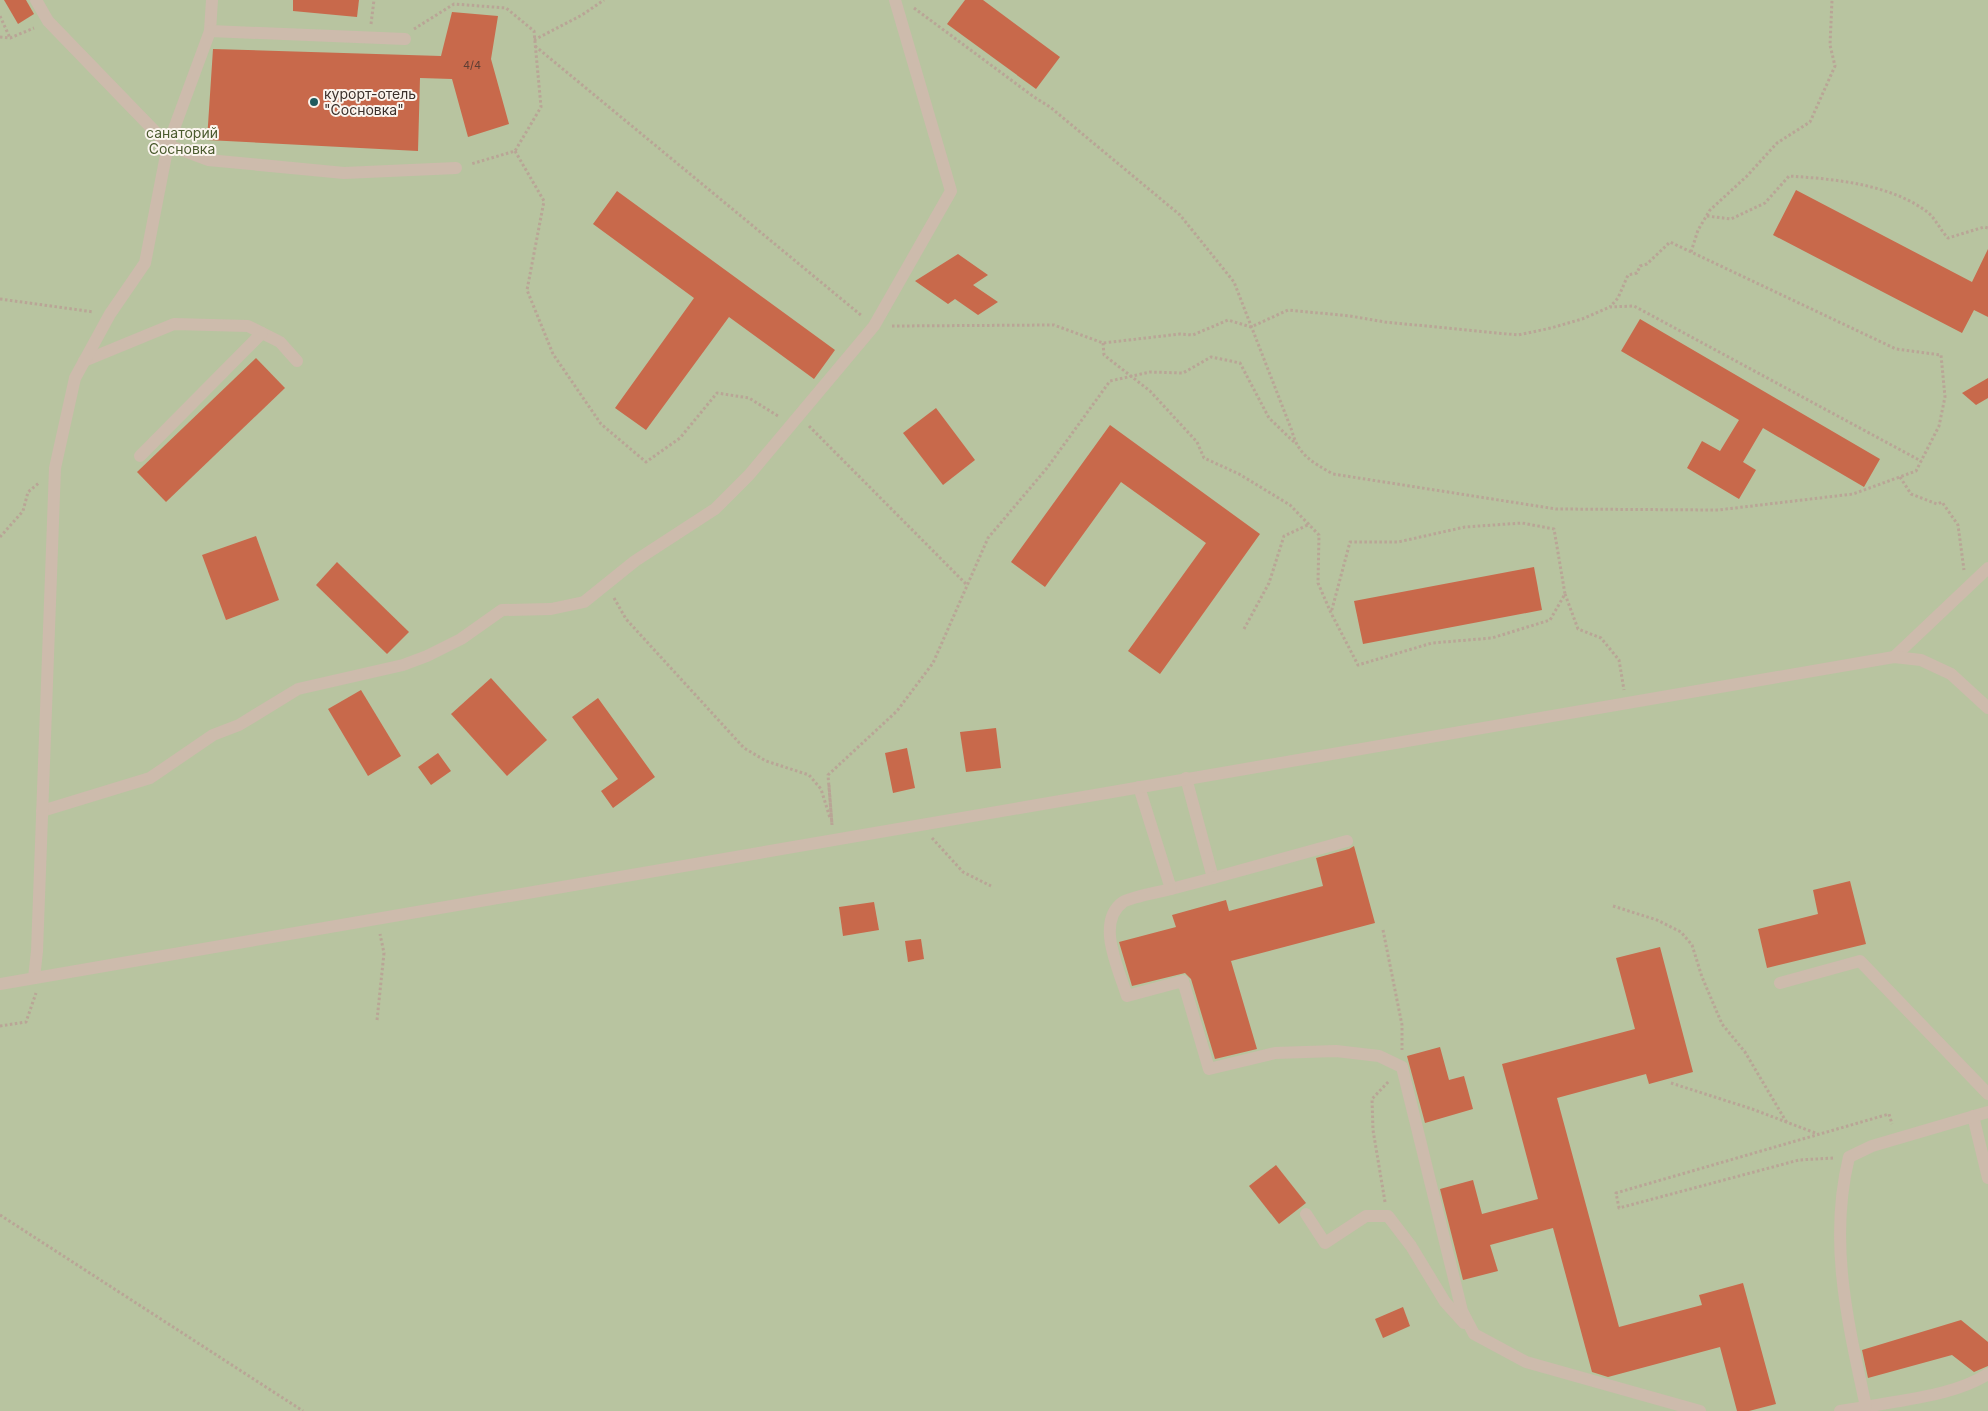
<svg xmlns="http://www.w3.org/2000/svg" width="1988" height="1411" viewBox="0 0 1988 1411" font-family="Inter,sans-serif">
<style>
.green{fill:#b8c4a0}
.building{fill:#c8694b}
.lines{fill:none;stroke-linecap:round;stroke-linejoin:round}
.path{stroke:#b9a596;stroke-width:3;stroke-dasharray:2.5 2.5;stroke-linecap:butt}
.minor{stroke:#cdbbac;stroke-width:12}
.poi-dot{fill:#1f5a5e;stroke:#fbf5ee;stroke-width:2}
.labels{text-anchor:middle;stroke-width:4;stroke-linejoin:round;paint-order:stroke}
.number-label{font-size:11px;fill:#5e3e33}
.poi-label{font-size:14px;fill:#3b302b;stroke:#fbf5ee;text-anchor:start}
.park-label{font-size:14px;fill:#4a5a2e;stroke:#fbf5ee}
</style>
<rect width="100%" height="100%" fill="#f4ebe1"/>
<rect class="green" x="0" y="0" width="1988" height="1411"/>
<g class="building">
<polygon points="4,0 26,0 34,14 18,24"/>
<polygon points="293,0 359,0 357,17 293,11"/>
<polygon points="965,0 983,0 1060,57 1036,89 947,24"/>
<polygon points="452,12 498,16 491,59 509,124 468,137 452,79 420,78 418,151 207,140 213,49 441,56"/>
<polygon points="1796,190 1972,282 1988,249 1988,317 1974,310 1962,333 1773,235"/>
<polygon points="617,191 835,350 814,379 729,317 646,430 615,408 694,298 593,224"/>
<polygon points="958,254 988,275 973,285 998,302 978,315 955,299 948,304 915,281"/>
<polygon points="1640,319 1880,459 1864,487 1763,428 1743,462 1756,470 1739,499 1687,468 1702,441 1720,451 1739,420 1621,351"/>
<polygon points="256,358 285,388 166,502 137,472"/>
<polygon points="1988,378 1988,398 1976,405 1962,393"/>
<polygon points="936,408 975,460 943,485 903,433"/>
<polygon points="1110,425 1260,534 1160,674 1128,651 1206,543 1121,482 1045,587 1011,562"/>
<polygon points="256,536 279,600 226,620 202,555"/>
<polygon points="337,562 409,632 387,654 316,585"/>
<polygon points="1534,567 1542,610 1363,644 1354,601"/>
<polygon points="491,678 547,740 507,776 451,714"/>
<polygon points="361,690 401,756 368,776 328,709"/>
<polygon points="598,698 655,777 613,808 601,791 618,779 572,717"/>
<polygon points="996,728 1001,768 966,772 960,732"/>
<polygon points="907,748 915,788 893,793 885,753"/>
<polygon points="438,753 451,771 431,785 418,767"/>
<polygon points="1354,846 1375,923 1231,961 1257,1049 1215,1059 1191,979 1185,973 1132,986 1119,942 1176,927 1172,915 1226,900 1229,911 1323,886 1316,858 1349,849"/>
<polygon points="1850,881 1866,944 1767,968 1758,929 1818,914 1813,890"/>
<polygon points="874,902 879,930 843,936 839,907"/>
<polygon points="921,939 924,959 908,962 905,941"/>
<polygon points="1660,947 1693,1072 1649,1084 1646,1074 1557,1098 1619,1327 1702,1305 1699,1295 1743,1283 1776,1404 1749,1411 1737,1411 1720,1347 1608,1377 1592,1372 1553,1228 1490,1245 1498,1271 1463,1280 1440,1189 1473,1180 1482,1214 1538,1199 1502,1064 1635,1029 1616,958"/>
<polygon points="1440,1047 1449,1080 1464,1076 1473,1109 1425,1123 1407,1056"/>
<polygon points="1276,1165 1306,1203 1279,1224 1249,1186"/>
<polygon points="1403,1307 1410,1326 1383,1338 1375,1319"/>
<polygon points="1961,1320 1988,1342 1988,1366 1974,1372 1952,1355 1868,1378 1862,1350"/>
</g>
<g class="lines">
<g class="path">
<path d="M914,8l120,89 16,10 130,108 54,67 58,149c6,24 20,31 41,43l223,35 162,1 135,-16 63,-23 23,-45 6,-29 -4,-42 -45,-6 -226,-107 -23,22 -7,2 -3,7 -9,2 -10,23 -8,9"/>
<polyline points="0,16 10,38"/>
<polyline points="371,24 374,0"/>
<polyline points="414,29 454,4 506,8 534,31 541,107 515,151 471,164"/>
<polyline points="0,37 10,38 34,28"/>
<polyline points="534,40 582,15 604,0"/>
<polyline points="535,46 862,316"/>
<polyline points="515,151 544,201 527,290 553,354 601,424 646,462 680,438 717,393 749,398 778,416"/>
<path d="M1707,216l24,3 34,-16 24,-27c45,3 100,8 137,35 9,6 14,19 22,27l36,-11 4,1"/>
<polyline points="1691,252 1698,230 1710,210 1747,176 1777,143 1810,122 1835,66 1830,45 1832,0"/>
<polyline points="0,299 94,312"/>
<polyline points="892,326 1054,325 1103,343 1180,334 1193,335 1228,320 1251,327 1288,310 1350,316 1385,322 1518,335 1551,328 1582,319 1610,307 1634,306 1921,461"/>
<polyline points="1103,343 1104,355 1150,391 1197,442 1204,458 1239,474 1290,505 1319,535 1318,583 1331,613 1358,665 1432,643 1492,638 1550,620 1565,594 1554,529 1522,523 1465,527 1398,542 1350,542 1331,613"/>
<polyline points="809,426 967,585"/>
<polyline points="1900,477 1911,494 1937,504 1942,502 1958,525 1964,570"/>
<polyline points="0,537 23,511 28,492 40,482"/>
<polyline points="1565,594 1578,629 1601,638 1619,660 1624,690"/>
<polyline points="614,598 626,619 744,748 766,761 809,775 821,789 830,818"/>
<polyline points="1244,629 1269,583 1284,536 1310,524"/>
<polyline points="829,785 832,825"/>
<polyline points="832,825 828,775 897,711 933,663 988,538 1047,468 1110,381 1150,372 1183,373 1211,357 1240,363 1269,418 1295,443"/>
<polyline points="932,838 963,872 991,886"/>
<polyline points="1613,906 1657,920 1681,932 1692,945 1702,977 1722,1024 1745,1052 1787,1123"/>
<polyline points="1383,930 1402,1025 1402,1050"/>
<polyline points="377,1020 384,953 380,934"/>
<polyline points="0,1026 26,1022 36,993"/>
<polyline points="1671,1083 1752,1109 1818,1134"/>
<polyline points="1833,1158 1799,1160 1619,1208 1616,1193 1889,1114 1892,1124"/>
<polyline points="1385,1202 1373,1130 1372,1099 1389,1081"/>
<polyline points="0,1215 303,1411"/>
</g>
<g class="minor">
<polyline points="36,0 48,21 168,145 208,160 344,173 456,168"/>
<polyline points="210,31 212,0"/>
<polyline points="84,361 174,324 248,326 280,342 297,361"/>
<polyline points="140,456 262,333"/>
<polyline points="1894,657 1988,568"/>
<polyline points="1139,787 1171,889 1213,878 1186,778"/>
<polyline points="42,811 150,778 213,735 239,725 298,689 403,665 427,656 461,639 502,610 551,609 584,602 635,561 715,509 749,475 874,326 951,191 895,0"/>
<polyline points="1213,878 1347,841"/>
<path d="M1171,889c-11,3 -40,8 -48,13 -28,20 -4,68 4,94l56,-15 26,88 66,-16 61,-2 43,5 23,11 60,244 12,23 52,28 174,49"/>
<polyline points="34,978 37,951 55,468 75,378 110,314 145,263 168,145 210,31 405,39"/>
<polyline points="1780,983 1860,961 1988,1094"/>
<polyline points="0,984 1894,657 1921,660 1951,674 1988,708"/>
<polyline points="1973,1116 1988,1178"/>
<polyline points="1306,1214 1325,1243 1366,1216 1388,1216 1411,1246 1445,1302 1464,1323"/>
<path d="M1866,1407c39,-8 87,-11 122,-33"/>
<path d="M1840,1411l26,-4c-18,-84 -38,-165 -17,-250l23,-11 116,-34"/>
</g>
</g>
<circle class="poi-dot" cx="314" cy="102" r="5"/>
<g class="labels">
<g class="number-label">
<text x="472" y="69">4/4</text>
</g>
<g class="poi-label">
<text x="324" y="99">курорт-отель<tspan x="324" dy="16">"Сосновка"</tspan></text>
</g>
<g class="park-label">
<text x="182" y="138">санаторий<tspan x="182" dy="16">Сосновка</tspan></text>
</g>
</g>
</svg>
